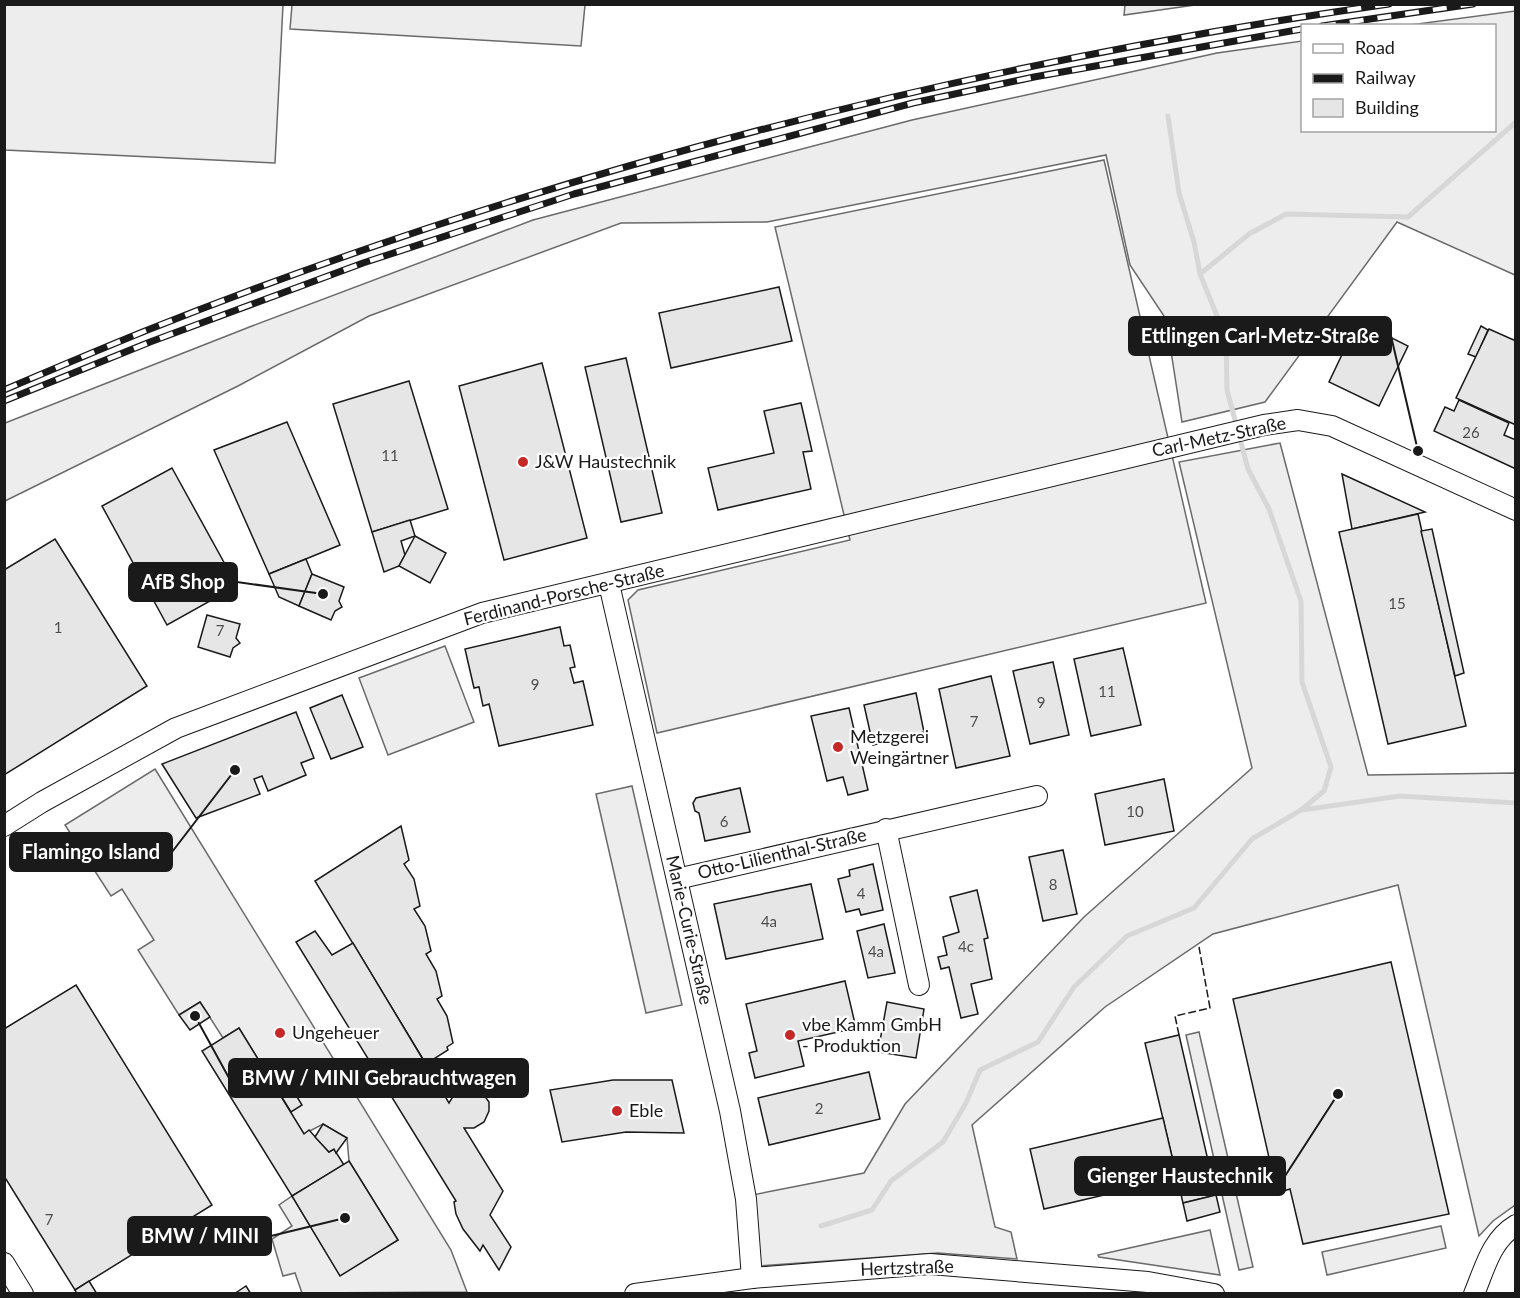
<svg xmlns="http://www.w3.org/2000/svg" width="1520" height="1298" viewBox="0 0 1520 1298" font-family="Lato,sans-serif">
<style>
.built{fill:#ededed;stroke:#6a6a6a;stroke-width:1.5}
.lines{fill:none;stroke-linecap:round;stroke-linejoin:round}
.stream{stroke:#d7d7d7;stroke-width:5}
.building{fill:#e6e6e6;stroke:#1a1a1a;stroke-width:1.5}
.minor-casing{stroke:#1a1a1a;stroke-width:22}
.minor{stroke:#fff;stroke-width:20}
.rail-casing{stroke:#1a1a1a;stroke-width:7}
.rail{stroke:#fff;stroke-width:4.5;stroke-dasharray:14;stroke-linecap:butt}
.fence{stroke:#1a1a1a;stroke-width:1.5;stroke-dasharray:8 3;stroke-linecap:butt}
.poi-dot{fill:#c62828;stroke:#fff;stroke-width:2}
.labels{text-anchor:middle;stroke-width:4.5;stroke-linejoin:round;paint-order:stroke}
.number-label{font-size:15px;fill:#4d4d4d}
.street-label{font-size:18px;fill:#1a1a1a;stroke:#fff}
.poi-label{font-size:18px;fill:#1a1a1a;stroke:#fff;text-anchor:start}
.leader{fill:none;stroke:#1a1a1a;stroke-width:2}
.callout-dot{fill:#1a1a1a;stroke:#fff;stroke-width:2}
.callout{fill:#1a1a1a;stroke:#1a1a1a;stroke-width:2}
.callout-label{font-size:20px;text-anchor:middle;font-weight:bold;fill:#fff}
</style>
<rect width="100%" height="100%" fill="#fff"/>
<g class="built">
<polygon points="4,5 283,5 275,163 5,150"/>
<polygon points="292,5 292,4 585,5 581,46 290,29"/>
<polygon points="1125,5 1125,4 1195,5 1124,15"/>
<polygon points="1515,11 1515,275 1397,222 1265,402 1182,422 1166,319 1130,265 1106,155 767,222 621,223 369,316 238,386 5,501 5,423 252,326 533,220 912,120 1217,53 1302,41 1302,130 1494,130 1494,26 1410,25"/>
<polygon points="1104,160 1206,603 657,733 628,600 638,590 850,540 775,227"/>
<polygon points="1280,443 1368,775 1515,773 1515,1205 1493,1221 1479,1236 1398,885 1213,934 1105,1007 972,1125 995,1227 1011,1232 1017,1259 938,1253 760,1266 752,1195 864,1173 905,1104 1084,917 1252,768 1179,462"/>
<polygon points="445,646 474,722 388,755 359,678"/>
<polygon points="155,769 451,1250 467,1292 302,1293 295,1273 283,1276 272,1239 292,1226 279,1205 292,1196 340,1275 398,1240 349,1161 347,1138 323,1124 304,1134 239,1028 223,1038 200,1002 179,1015 138,950 154,940 122,889 111,896 65,825"/>
<polygon points="632,786 682,1005 646,1013 596,794"/>
<polygon points="1199,1032 1253,1267 1239,1270 1186,1035"/>
<polygon points="1441,1226 1446,1248 1327,1275 1322,1252"/>
<polygon points="1210,1230 1220,1275 1099,1257 1098,1255"/>
</g>
<g class="lines">
<g class="stream">
<polyline points="1200,274 1249,234 1286,214 1408,217 1516,122"/>
<polyline points="1302,810 1400,796 1516,803"/>
<polyline points="821,1226 872,1210 891,1181 943,1142 966,1103 980,1070 1038,1042 1074,987 1127,936 1194,908 1252,839 1301,810 1324,791 1331,767 1302,682 1301,601 1269,509 1248,469 1227,390 1226,338 1200,274 1194,242 1179,193 1168,116"/>
</g>
</g>
<g class="building">
<polygon points="779,287 792,341 671,368 659,313"/>
<polygon points="1358,321 1408,346 1379,406 1329,382"/>
<polygon points="1481,326 1488,330 1476,357 1468,354"/>
<polygon points="1489,329 1516,341 1516,425 1456,398"/>
<polygon points="626,358 662,513 621,522 585,367"/>
<polygon points="542,363 587,538 504,560 459,386"/>
<polygon points="409,381 448,509 372,532 333,404"/>
<polygon points="1459,400 1509,423 1504,435 1516,440 1516,469 1434,431 1445,407 1454,411"/>
<polygon points="801,403 812,451 803,452 811,489 718,510 708,468 774,453 764,411"/>
<polygon points="287,422 340,545 269,574 214,450"/>
<polygon points="172,468 237,586 167,625 102,506"/>
<polygon points="1342,474 1425,512 1352,529"/>
<polygon points="1418,514 1466,726 1388,744 1339,532"/>
<polygon points="410,520 415,536 401,541 405,555 399,566 384,572 372,532"/>
<polygon points="1432,529 1464,673 1455,676 1421,531"/>
<polygon points="415,536 446,553 430,583 399,566"/>
<polygon points="55,539 147,686 4,775 4,570"/>
<polygon points="306,559 312,574 299,606 279,597 269,574"/>
<polygon points="312,574 344,587 339,601 342,607 335,611 331,620 299,606"/>
<polygon points="207,615 240,624 236,638 240,643 233,648 230,657 198,647"/>
<polygon points="560,627 564,646 570,645 575,667 570,668 574,683 583,681 593,725 499,746 489,704 483,706 479,687 474,688 465,649"/>
<polygon points="1123,648 1141,725 1091,736 1074,659"/>
<polygon points="1053,662 1069,735 1030,744 1013,671"/>
<polygon points="991,676 1010,756 956,768 939,689"/>
<polygon points="916,693 924,732 873,745 864,705"/>
<polygon points="342,695 363,747 331,759 310,708"/>
<polygon points="849,708 868,790 848,795 843,777 827,781 811,716"/>
<polygon points="296,712 314,758 301,763 306,775 268,791 262,776 254,779 260,794 196,818 162,764"/>
<polygon points="1164,779 1174,831 1105,845 1095,794"/>
<polygon points="740,788 750,832 705,841 699,813 695,811 693,803 696,798"/>
<polygon points="401,826 409,860 404,864 414,879 420,906 414,909 425,926 431,951 426,954 436,971 442,996 437,999 447,1016 453,1043 447,1047 448,1050 426,1064 315,881"/>
<polygon points="1063,850 1077,914 1043,921 1029,857"/>
<polygon points="873,864 883,910 861,915 859,909 846,912 838,879 850,876 849,870"/>
<polygon points="811,884 823,939 726,959 714,904"/>
<polygon points="977,890 988,938 984,939 992,979 971,984 978,1014 961,1018 949,967 941,969 938,957 947,955 943,937 959,932 950,897"/>
<polygon points="884,924 895,973 868,978 857,931"/>
<polygon points="315,931 332,955 353,943 449,1103 455,1093 469,1088 481,1091 489,1102 489,1111 484,1122 474,1128 464,1128 503,1191 490,1215 511,1247 499,1270 483,1245 480,1251 463,1229 456,1214 454,1202 456,1201 296,942"/>
<polygon points="1391,962 1449,1214 1303,1244 1290,1189 1277,1193 1233,999"/>
<polygon points="845,981 856,1028 798,1041 804,1066 755,1078 749,1053 757,1051 746,1004"/>
<polygon points="76,985 212,1205 75,1290 4,1176 4,1029"/>
<polygon points="200,1002 210,1017 190,1030 179,1015"/>
<polygon points="887,1002 924,1009 916,1058 878,1052"/>
<polygon points="239,1028 304,1134 309,1130 329,1152 334,1149 344,1165 292,1196 202,1051"/>
<polygon points="1179,1035 1216,1195 1183,1203 1145,1043"/>
<polygon points="869,1072 880,1119 769,1145 758,1098"/>
<polygon points="286,1079 302,1105 291,1112 275,1086"/>
<polygon points="613,1080 672,1080 684,1133 626,1132 562,1142 550,1090"/>
<polygon points="1163,1118 1177,1178 1044,1209 1030,1149"/>
<polygon points="323,1124 347,1138 336,1153 334,1149 329,1152 315,1137"/>
<polygon points="349,1161 398,1240 340,1276 292,1196"/>
<polygon points="1216,1195 1220,1212 1187,1221 1183,1203"/>
<polygon points="89,1281 97,1294 77,1294 75,1290"/>
<polygon points="246,1286 251,1294 234,1294"/>
</g>
<g class="lines">
<g class="minor-casing">
<g id="minor">
<polyline points="609,584 730,1111 746,1199 752,1278"/>
<polyline points="4,826 42,802 176,728 482,613 1264,425 1298,420 1332,426 1516,510"/>
<polyline points="886,829 919,985"/>
<polyline points="677,879 1037,796"/>
<polyline points="4,1263 23,1294"/>
<polyline points="635,1294 752,1278 930,1264 1148,1282 1214,1294"/>
<path d="M1474,1294c11,-26 17,-54 42,-69"/>
</g>
</g>
<use href="#minor" class="minor"/>
<g class="rail-casing">
<g id="rail">
<polyline points="1322,26 1473,4"/>
<path d="M4,390c47,-20 94,-40 141,-59 397,-158 821,-267 1244,-327"/>
<polyline points="4,401 150,342 363,263 574,194 913,103 1034,77 1302,29"/>
</g>
</g>
<use href="#rail" class="rail"/>
<polyline class="fence" points="1179,1035 1175,1016 1210,1008 1199,947"/>
</g>
<g class="poi-dot">
<circle cx="523" cy="462" r="6"/>
<circle cx="838" cy="747" r="6"/>
<circle cx="280" cy="1033" r="6"/>
<circle cx="790" cy="1035" r="6"/>
<circle cx="617" cy="1111" r="6"/>
</g>
<g class="labels">
<g class="number-label">
<text x="1471" y="438">26</text>
<text x="390" y="461">11</text>
<text x="1397" y="609">15</text>
<text x="58" y="633">1</text>
<text x="220" y="636">7</text>
<text x="535" y="690">9</text>
<text x="1107" y="697">11</text>
<text x="1041" y="708">9</text>
<text x="974" y="727">7</text>
<text x="1135" y="817">10</text>
<text x="724" y="827">6</text>
<text x="1053" y="890">8</text>
<text x="861" y="899">4</text>
<text x="769" y="927">4a</text>
<text x="966" y="952">4c</text>
<text x="876" y="957">4a</text>
<text x="819" y="1114">2</text>
<text x="49" y="1225">7</text>
</g>
<g class="street-label">
<text transform="translate(1219 437) rotate(-12)" y="6">Carl-Metz-Straße</text>
<text transform="translate(564 595) rotate(-14)" y="6">Ferdinand-Porsche-Straße</text>
<text transform="translate(782 854) rotate(-13)" y="6">Otto-Lilienthal-Straße</text>
<text transform="translate(689 930) rotate(77)" y="6">Marie-Curie-Straße</text>
<text transform="translate(907 1268) rotate(-2)" y="6">Hertzstraße</text>
</g>
<g class="poi-label">
<text x="535" y="468">J&amp;W Haustechnik</text>
<text x="850" y="743">Metzgerei<tspan x="850" dy="21">Weingärtner</tspan></text>
<text x="802" y="1031">vbe Kamm GmbH<tspan x="802" dy="21">- Produktion</tspan></text>
<text x="292" y="1039">Ungeheuer</text>
<text x="629" y="1117">Eble</text>
</g>
</g>
<path class="leader" d="M1418 451L1391 336M323 594L237 582M235 770L172 852M195 1016L229 1078M1338 1094L1285 1176M345 1218L271 1236"/>
<g class="callout-dot">
<circle cx="1418" cy="451" r="6"/>
<circle cx="323" cy="594" r="6"/>
<circle cx="235" cy="770" r="6"/>
<circle cx="195" cy="1016" r="6"/>
<circle cx="1338" cy="1094" r="6"/>
<circle cx="345" cy="1218" r="6"/>
</g>
<g class="callout">
<rect x="1129" y="317" width="262" height="38" rx="6"/>
<rect x="129" y="563" width="108" height="38" rx="6"/>
<rect x="10" y="833" width="162" height="38" rx="6"/>
<rect x="229" y="1059" width="299" height="38" rx="6"/>
<rect x="1075" y="1157" width="210" height="38" rx="6"/>
<rect x="128" y="1217" width="143" height="38" rx="6"/>
</g>
<g class="callout-label">
<text x="1260" y="343">Ettlingen Carl-Metz-Straße</text>
<text x="183" y="589">AfB Shop</text>
<text x="91" y="859">Flamingo Island</text>
<text x="379" y="1085">BMW / MINI Gebrauchtwagen</text>
<text x="1180" y="1183">Gienger Haustechnik</text>
<text x="200" y="1243">BMW / MINI</text>
</g>
<rect width="1520" height="1298" fill="none" stroke="#1a1a1a" stroke-width="12"/>
<rect x="1301" y="24" width="195" height="108" fill="#ffffff" stroke="#a3a3a3" stroke-width="1.5"/>
<rect x="1313" y="44" width="30" height="9" fill="#ffffff" stroke="#a3a3a3" stroke-width="1.5"/>
<text x="1355" y="54" font-size="18" fill="#1a1a1a">Road</text>
<rect x="1313" y="74" width="30" height="9" fill="#1a1a1a" stroke="#a3a3a3" stroke-width="1.5"/>
<text x="1355" y="84" font-size="18" fill="#1a1a1a">Railway</text>
<rect x="1313" y="99" width="30" height="18" fill="#e6e6e6" stroke="#a3a3a3" stroke-width="1.5"/>
<text x="1355" y="114" font-size="18" fill="#1a1a1a">Building</text>
</svg>
